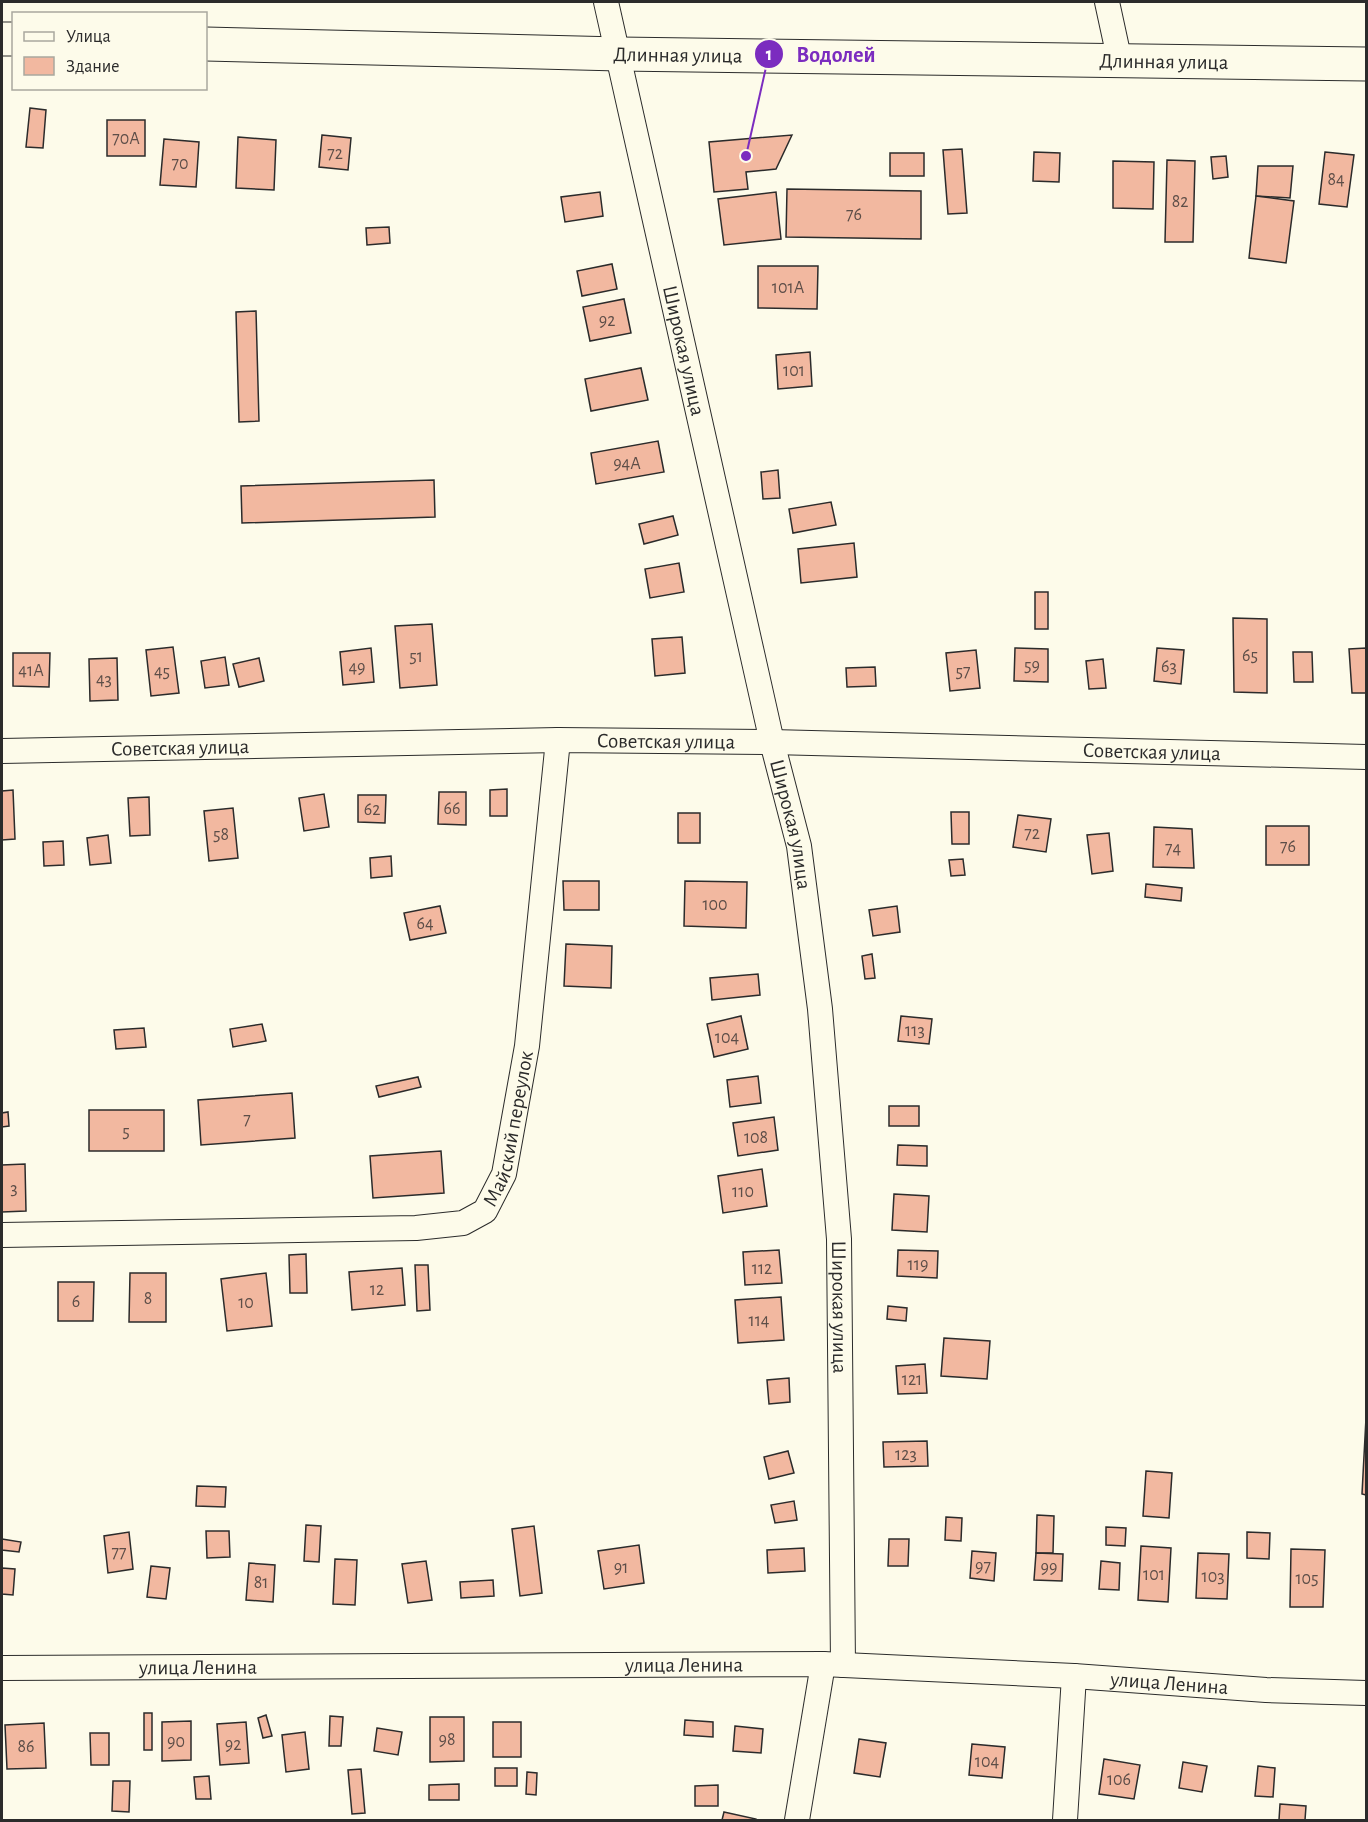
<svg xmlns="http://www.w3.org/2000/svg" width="1368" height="1822" viewBox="0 0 1368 1822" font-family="'Alegreya Sans',sans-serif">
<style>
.building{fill:#f2b8a0;stroke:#2b2b2b;stroke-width:1.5}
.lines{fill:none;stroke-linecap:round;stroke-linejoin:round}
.minor-casing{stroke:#2b2b2b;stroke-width:26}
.secondary-casing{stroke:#2b2b2b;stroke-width:35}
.minor{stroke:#fdfbea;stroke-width:24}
.secondary{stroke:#fdfbea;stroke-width:33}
.labels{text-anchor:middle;stroke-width:4.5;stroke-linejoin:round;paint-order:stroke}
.number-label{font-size:18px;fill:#5d4e48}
.street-label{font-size:21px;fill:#2b2b2b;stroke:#fdfbea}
.leader{fill:none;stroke:#7b2cbf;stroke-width:2}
.callout-dot{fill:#7b2cbf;stroke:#fdfbea;stroke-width:2}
.mark-label{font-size:18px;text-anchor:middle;font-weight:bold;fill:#fff}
.callout-label{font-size:22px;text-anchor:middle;font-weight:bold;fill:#7b2cbf;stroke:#fdfbea;stroke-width:4.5;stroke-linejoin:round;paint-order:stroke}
</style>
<rect width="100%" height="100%" fill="#fdfbea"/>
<g class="building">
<polygon points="30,108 46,110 43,148 26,147"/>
<rect x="107" y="120" width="38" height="36"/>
<polygon points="322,135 351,138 348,170 319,167"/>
<polygon points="792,135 776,169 746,172 748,189 714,192 709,142"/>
<polygon points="238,137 276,140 274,190 236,188"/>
<polygon points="164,139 199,142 196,187 160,185"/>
<polygon points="962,149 967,213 948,214 943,150"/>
<polygon points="1034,152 1060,153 1059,182 1033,181"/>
<polygon points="1325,152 1354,155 1347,207 1319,204"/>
<rect x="890" y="153" width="34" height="23"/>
<polygon points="1226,156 1228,177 1213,179 1211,157"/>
<polygon points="1167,160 1195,161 1193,242 1165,242"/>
<polygon points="1113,161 1154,162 1153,209 1113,208"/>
<polygon points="1258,166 1293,166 1290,198 1256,196"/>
<polygon points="787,189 921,191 921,239 786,237"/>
<polygon points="600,192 603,216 565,222 561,197"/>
<polygon points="776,192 781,239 724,245 718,199"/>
<polygon points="1256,196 1294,201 1286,263 1249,258"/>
<polygon points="389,227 390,243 367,245 366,228"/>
<polygon points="612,264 617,289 582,296 577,271"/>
<polygon points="758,266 818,266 817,309 758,308"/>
<polygon points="624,299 631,333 590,341 583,307"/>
<polygon points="256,311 259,421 239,422 236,312"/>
<polygon points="810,352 812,386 778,389 776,355"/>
<polygon points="641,368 648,400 591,411 585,379"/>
<polygon points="658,441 664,472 596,484 591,453"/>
<polygon points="778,470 780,498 763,499 761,472"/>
<polygon points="434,480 435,517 242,523 241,486"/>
<polygon points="831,502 836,525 793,533 789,509"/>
<polygon points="673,516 678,535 644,544 639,524"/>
<polygon points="854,543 857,577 801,583 798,549"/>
<polygon points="679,563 684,592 650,598 645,569"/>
<rect x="1035" y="592" width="13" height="37"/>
<polygon points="1233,618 1267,619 1267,693 1234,692"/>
<polygon points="432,624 437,685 400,688 395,626"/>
<polygon points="682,637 685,673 655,676 652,639"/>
<polygon points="173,647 179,693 151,696 146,650"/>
<polygon points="371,648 374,682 343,685 340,652"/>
<polygon points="1015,648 1048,649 1048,682 1014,681"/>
<polygon points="1157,648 1184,650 1181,684 1154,681"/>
<polygon points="1366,648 1366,693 1352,693 1349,649"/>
<polygon points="976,650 980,688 950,691 946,653"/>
<polygon points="1293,652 1312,652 1313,682 1294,682"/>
<polygon points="13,653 50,653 49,687 13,686"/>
<polygon points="225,657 229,685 205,688 201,661"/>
<polygon points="117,658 118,700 90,701 89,659"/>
<polygon points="259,658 264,681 239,687 233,664"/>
<polygon points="1103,659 1106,688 1089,689 1086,661"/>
<polygon points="875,667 876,686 847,687 846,668"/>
<polygon points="507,789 507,816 490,816 490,790"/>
<polygon points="13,790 15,839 2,840 2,791"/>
<polygon points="439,792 466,792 466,825 438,824"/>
<polygon points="324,794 329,827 304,831 299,798"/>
<polygon points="358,795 386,795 385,823 358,822"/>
<polygon points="149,797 150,835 130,836 128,798"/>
<polygon points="233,808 238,858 209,861 204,811"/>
<polygon points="951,812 969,812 969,844 952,844"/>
<rect x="678" y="813" width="22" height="30"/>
<polygon points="1018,815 1051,819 1046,852 1013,847"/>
<rect x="1266" y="826" width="43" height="39"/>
<polygon points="1154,827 1192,829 1194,868 1153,867"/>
<polygon points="1109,833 1113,871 1092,874 1087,835"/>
<polygon points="108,835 111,863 90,865 87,838"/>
<polygon points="63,841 64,865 44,866 43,842"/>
<polygon points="391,856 392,876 371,878 370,858"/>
<polygon points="963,859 965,875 951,876 949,860"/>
<polygon points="563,881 599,881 599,910 564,910"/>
<polygon points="685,881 747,882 746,928 684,926"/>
<polygon points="1146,884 1182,888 1181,901 1145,897"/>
<polygon points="440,906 446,933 410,940 404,913"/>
<polygon points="897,906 900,932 873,936 869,910"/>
<polygon points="566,944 612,946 611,988 564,986"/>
<polygon points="872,954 875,978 865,979 862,956"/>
<polygon points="758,974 760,995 712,1000 710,978"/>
<polygon points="741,1016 748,1049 714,1057 707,1024"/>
<polygon points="901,1016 932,1019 929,1044 898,1041"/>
<polygon points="262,1024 266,1041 233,1047 230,1029"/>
<polygon points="144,1028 146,1047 116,1049 114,1030"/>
<polygon points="758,1076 761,1103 730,1107 727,1080"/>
<polygon points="418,1077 421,1087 379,1097 376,1086"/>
<polygon points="292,1093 295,1138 201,1145 198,1100"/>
<rect x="889" y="1106" width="30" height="20"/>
<rect x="89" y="1110" width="75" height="41"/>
<polygon points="8,1112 9,1126 2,1127 2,1113"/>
<polygon points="774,1117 778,1150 738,1156 733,1123"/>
<polygon points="898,1145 927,1146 927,1166 897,1165"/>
<polygon points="441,1151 444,1193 373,1198 370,1156"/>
<polygon points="25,1164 26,1211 2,1212 2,1165"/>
<polygon points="762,1169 767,1206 723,1213 718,1176"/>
<polygon points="894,1194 929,1196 927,1232 892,1230"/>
<polygon points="779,1250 782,1283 745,1285 743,1252"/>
<polygon points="898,1250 938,1251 937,1278 897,1276"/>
<polygon points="306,1254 307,1293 290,1293 289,1255"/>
<polygon points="415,1265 428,1265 430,1310 417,1311"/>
<polygon points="402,1268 405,1305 352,1310 349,1272"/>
<polygon points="130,1273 166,1273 166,1322 129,1322"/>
<polygon points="266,1273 272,1326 227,1331 221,1279"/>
<polygon points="58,1282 94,1282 93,1321 58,1321"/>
<polygon points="781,1297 784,1340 738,1343 735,1300"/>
<polygon points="888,1306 907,1308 906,1321 887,1319"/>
<polygon points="944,1338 990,1341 987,1379 941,1376"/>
<polygon points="925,1364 927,1393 898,1394 896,1366"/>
<polygon points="789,1378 790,1402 769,1404 767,1380"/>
<polygon points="1366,1418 1366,1495 1362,1494"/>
<polygon points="927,1441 928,1466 884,1467 883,1442"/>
<polygon points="788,1451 794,1473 769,1479 764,1457"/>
<polygon points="1146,1471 1172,1473 1169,1518 1143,1516"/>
<polygon points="197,1486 226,1487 225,1507 196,1506"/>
<polygon points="794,1501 797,1520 775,1523 771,1505"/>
<polygon points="1037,1515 1054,1516 1053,1553 1036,1553"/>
<polygon points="946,1517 962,1518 961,1541 945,1540"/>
<polygon points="306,1525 321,1526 319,1562 304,1561"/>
<polygon points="534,1526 542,1593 520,1596 512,1529"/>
<polygon points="1106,1527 1126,1528 1125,1546 1106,1545"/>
<polygon points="206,1531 229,1531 230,1557 207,1558"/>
<polygon points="129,1532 133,1569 108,1573 104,1536"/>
<polygon points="1247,1532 1270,1533 1269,1559 1247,1558"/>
<polygon points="2,1539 21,1542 19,1552 2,1550"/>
<polygon points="889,1539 909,1539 908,1566 888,1566"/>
<polygon points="639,1545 644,1583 604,1589 598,1551"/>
<polygon points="1141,1546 1171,1548 1168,1602 1138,1600"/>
<polygon points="804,1548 805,1571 768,1573 767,1550"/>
<polygon points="1291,1549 1325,1550 1323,1607 1290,1607"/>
<polygon points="972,1551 996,1553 994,1581 970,1578"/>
<polygon points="1036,1553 1063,1554 1062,1581 1034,1580"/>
<polygon points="1198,1553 1229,1554 1227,1599 1196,1598"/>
<polygon points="335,1559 357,1560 355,1605 333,1604"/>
<polygon points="426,1561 432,1600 408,1603 402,1564"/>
<polygon points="1101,1561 1120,1563 1119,1590 1099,1589"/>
<polygon points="249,1563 275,1565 273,1602 246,1600"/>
<polygon points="151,1566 170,1568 166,1599 147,1597"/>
<polygon points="2,1568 15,1569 13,1595 2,1594"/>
<polygon points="493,1580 494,1596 461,1598 460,1582"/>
<rect x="144" y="1713" width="8" height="37"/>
<polygon points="266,1715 272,1736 263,1738 258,1718"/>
<polygon points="330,1716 343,1717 341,1746 329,1746"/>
<polygon points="430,1717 464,1717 464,1761 430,1762"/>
<polygon points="685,1720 713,1722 713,1737 684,1735"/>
<polygon points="191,1721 191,1760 162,1761 162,1722"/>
<polygon points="246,1722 249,1763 220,1765 217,1724"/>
<rect x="493" y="1722" width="28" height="35"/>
<polygon points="44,1723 46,1768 7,1769 5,1725"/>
<polygon points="735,1726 763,1729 761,1753 733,1751"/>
<polygon points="377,1728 402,1732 398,1755 374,1751"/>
<polygon points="305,1732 309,1769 286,1772 282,1735"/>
<polygon points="90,1733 109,1733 109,1765 91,1765"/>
<polygon points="859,1739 886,1743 880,1777 854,1773"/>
<polygon points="972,1744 1005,1747 1002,1778 969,1775"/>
<polygon points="1104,1759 1140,1765 1134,1799 1099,1794"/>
<polygon points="1183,1762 1207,1766 1202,1792 1179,1788"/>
<polygon points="1258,1766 1275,1768 1273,1797 1255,1796"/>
<rect x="495" y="1768" width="22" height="18"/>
<polygon points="361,1769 365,1813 352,1814 348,1770"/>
<polygon points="527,1772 537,1773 536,1795 526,1794"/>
<polygon points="209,1776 211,1799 196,1799 194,1777"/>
<polygon points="113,1781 130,1781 129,1812 112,1811"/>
<polygon points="459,1784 459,1800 429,1800 429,1785"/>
<polygon points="718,1785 718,1806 695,1806 695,1786"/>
<polygon points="1280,1804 1306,1806 1305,1820 1279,1820"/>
<polygon points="724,1812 756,1819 756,1820 722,1820"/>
</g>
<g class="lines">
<g class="minor-casing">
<g id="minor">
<path id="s1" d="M606,2l166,740 27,104 21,163 19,230 4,426"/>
<polyline points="1107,2 1120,62"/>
<path id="s2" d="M2,751l556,-11 214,2 594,15"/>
<path id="s3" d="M2,1235l414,-7 47,-5 22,-12 19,-37 23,-128 31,-306"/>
<path id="s4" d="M2,1668l821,-4 251,12 192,14 100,3"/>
<polyline points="797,1820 823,1664"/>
<polyline points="1065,1820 1074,1676"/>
</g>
</g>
<g class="secondary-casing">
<g id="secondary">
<polyline points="2,39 14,39"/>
<path id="s5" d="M206,44l413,10 747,10"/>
</g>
</g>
<use href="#minor" class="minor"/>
<use href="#secondary" class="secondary"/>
</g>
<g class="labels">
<g class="number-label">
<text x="126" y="144">70А</text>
<text x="335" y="159">72</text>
<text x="180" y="169">70</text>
<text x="1336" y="185">84</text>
<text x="1180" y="207">82</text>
<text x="854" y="220">76</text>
<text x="788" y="293">101А</text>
<text x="607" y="326">92</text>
<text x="794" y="376">101</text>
<text x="627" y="469">94А</text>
<text x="1250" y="661">65</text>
<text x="416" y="662">51</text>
<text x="1032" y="671">59</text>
<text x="1169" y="672">63</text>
<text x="357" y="673">49</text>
<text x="31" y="676">41А</text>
<text x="162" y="677">45</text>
<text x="963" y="677">57</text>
<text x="104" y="685">43</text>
<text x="452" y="814">66</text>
<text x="372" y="815">62</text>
<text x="1032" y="839">72</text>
<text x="221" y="840">58</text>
<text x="1288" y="852">76</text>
<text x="1173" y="854">74</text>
<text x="715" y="910">100</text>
<text x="425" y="929">64</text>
<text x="915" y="1036">113</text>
<text x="727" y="1043">104</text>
<text x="247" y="1125">7</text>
<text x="126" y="1137">5</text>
<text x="756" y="1143">108</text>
<text x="14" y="1194">3</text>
<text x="743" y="1197">110</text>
<text x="918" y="1270">119</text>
<text x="762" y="1274">112</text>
<text x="377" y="1295">12</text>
<text x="148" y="1304">8</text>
<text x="76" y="1307">6</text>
<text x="246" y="1308">10</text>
<text x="759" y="1326">114</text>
<text x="912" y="1385">121</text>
<text x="906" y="1460">123</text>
<text x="119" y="1558">77</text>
<text x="983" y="1572">97</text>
<text x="621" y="1573">91</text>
<text x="1049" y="1573">99</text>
<text x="1154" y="1580">101</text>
<text x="1213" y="1582">103</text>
<text x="1307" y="1584">105</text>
<text x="261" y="1588">81</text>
<text x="447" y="1745">98</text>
<text x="176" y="1747">90</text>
<text x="233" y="1750">92</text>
<text x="26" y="1752">86</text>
<text x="987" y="1767">104</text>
<text x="1119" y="1785">106</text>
</g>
<g class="street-label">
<text dy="7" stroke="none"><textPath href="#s5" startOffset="472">Длинная улица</textPath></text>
<text dy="7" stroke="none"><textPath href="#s5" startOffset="958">Длинная улица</textPath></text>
<text dy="7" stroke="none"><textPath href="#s1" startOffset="357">Широкая улица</textPath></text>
<text dy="7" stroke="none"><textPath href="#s2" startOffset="664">Советская улица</textPath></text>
<text dy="7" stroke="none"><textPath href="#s2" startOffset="178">Советская улица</textPath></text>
<text dy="7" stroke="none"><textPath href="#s2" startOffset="1150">Советская улица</textPath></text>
<text dy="7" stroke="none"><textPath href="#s1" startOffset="843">Широкая улица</textPath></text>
<text dy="7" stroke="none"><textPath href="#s3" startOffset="573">Майский переулок</textPath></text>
<text dy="7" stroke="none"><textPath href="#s1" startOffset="1329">Широкая улица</textPath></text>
<text dy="7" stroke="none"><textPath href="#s4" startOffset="682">улица Ленина</textPath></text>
<text dy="7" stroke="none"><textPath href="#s4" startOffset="196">улица Ленина</textPath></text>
<text dy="7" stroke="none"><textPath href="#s4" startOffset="1168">улица Ленина</textPath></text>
</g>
</g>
<path class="leader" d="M746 156L769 54"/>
<g class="callout-dot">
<circle cx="746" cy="156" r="6"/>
<circle cx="769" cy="54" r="15"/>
</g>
<g class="mark-label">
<text x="769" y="60">1</text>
</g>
<g class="callout-label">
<text x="836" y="62">Водолей</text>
</g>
<rect width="1368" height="1822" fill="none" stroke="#2b2b2b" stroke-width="6"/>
<rect x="12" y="12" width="195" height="78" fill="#fdfbea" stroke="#a9a89e" stroke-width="1.5"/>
<rect x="24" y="32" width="30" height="9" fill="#fdfbea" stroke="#a9a89e" stroke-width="1.5"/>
<text x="66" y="42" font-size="18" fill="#2b2b2b">Улица</text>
<rect x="24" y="57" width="30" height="18" fill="#f2b8a0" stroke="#a9a89e" stroke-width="1.5"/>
<text x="66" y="72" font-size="18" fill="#2b2b2b">Здание</text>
</svg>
